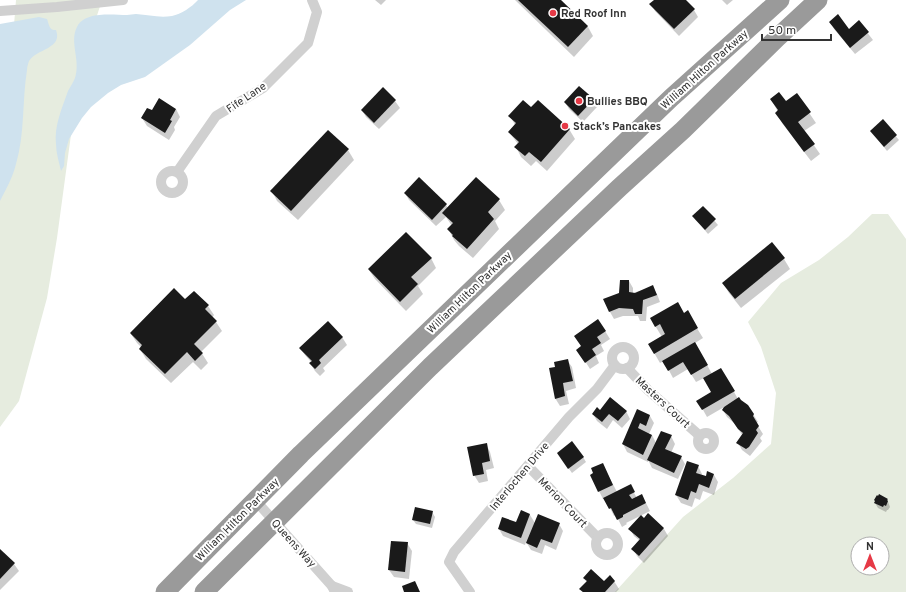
<svg xmlns="http://www.w3.org/2000/svg" width="906" height="592" viewBox="0 0 906 592" font-family="Overpass,sans-serif">
<style>
.green{fill:#e6ecdf;fill-rule:evenodd}
.water{fill:#cfe2ee}
.shadow{fill:#0003}
.building{fill:#1a1a1a}
.lines{fill:none;stroke-linecap:round;stroke-linejoin:round}
.street{stroke:#d0d0d0;stroke-width:10}
.highway{stroke:#9a9a9a;stroke-width:19}
.poi-dot{fill:#e63946;stroke:#fff;stroke-width:1.5}
.labels{text-anchor:middle;stroke-width:4;stroke-linejoin:round;paint-order:stroke}
.poi-label{font-size:11px;font-weight:bold;fill:#333;stroke:#fff;text-anchor:start}
.street-label{font-size:11px;fill:#333;stroke:#fff}
</style>
<rect width="100%" height="100%" fill="#fff"/>
<g class="green">
<polygon points="16,0 102,0 92,31 75,105 57,238 47,298 19,401 0,427 0,125 9,87"/>
<path d="M872,214h16l18,25v353h-291l68,-75 50,-39 38,-34 5,-51 -15,-46 -13,-25 33,-39 38,-23 29,-23zM858,544h24v24h-24z"/>
</g>
<g class="water">
<path d="M198,0h48l-16,10 -40,35 -45,32 -24,8 -13,8 -17,14 -9,11 -13,21 -4,14 -1,13 -3,5c-2,-9 -5,-18 -5,-27 -2,-18 6,-36 12,-53 2,-4 5,-8 7,-13 6,-18 -6,-36 2,-51 8,-16 35,-12 50,-12 3,0 6,-1 9,-1 13,1 23,4 36,2 9,-2 20,-9 26,-16z"/>
<path d="M39,17l8,2c2,5 2,12 9,11 7,19 -20,19 -27,31 -1,3 -2,6 -2,9 -5,31 -2,64 -11,94 -3,13 -10,25 -16,37v-177z"/>
</g>
<g class="shadow">
<polygon points="375,0 386,0 381,5"/>
<polygon points="515,0 560,0 588,27 593,36 574,57"/>
<polygon points="655,0 684,0 694,10 698,17 679,36 655,11 651,4"/>
<polygon points="722,0 733,0 727,5"/>
<polygon points="830,22 849,30 859,22 873,40 855,54 834,29"/>
<polygon points="579,87 593,100 597,107 583,122 569,109 565,102"/>
<polygon points="797,95 816,123 804,131 820,154 811,161 782,123 777,113 778,112 771,99 786,103"/>
<polygon points="395,101 400,108 379,129 366,117 362,110"/>
<polygon points="176,109 180,117 174,127 175,130 169,140 147,126 142,118 152,112"/>
<polygon points="531,109 569,129 575,139 547,171 536,161 531,166 521,157 516,147 518,144 509,132 515,125 510,116"/>
<polygon points="883,121 899,140 887,151 871,131"/>
<polygon points="348,150 354,160 298,220 277,201 272,191"/>
<polygon points="405,193 446,205 448,208 499,200 505,210 495,221 499,229 473,258 459,246 454,240 449,230 452,226 446,217 436,226 409,200"/>
<polygon points="703,207 718,225 708,234 693,216"/>
<polygon points="772,244 784,259 790,269 741,308 729,293 723,283"/>
<polygon points="431,258 436,268 418,286 423,294 406,311 375,279 369,270"/>
<polygon points="629,281 633,288 633,293 652,287 657,294 660,302 647,307 646,321 640,321 638,316 623,316 614,319 610,312 605,300 620,293"/>
<polygon points="185,301 208,306 214,315 212,318 216,322 222,331 201,352 208,363 201,370 193,362 171,383 146,359 140,349 141,347 137,343 131,334"/>
<polygon points="687,312 703,338 695,343 712,374 721,369 738,399 753,414 758,422 756,423 763,434 760,438 762,441 750,456 742,450 738,443 743,436 734,423 727,417 723,410 726,406 707,417 698,401 712,393 704,378 696,382 688,369 673,378 664,361 660,363 649,344 662,337 651,319 684,314"/>
<polygon points="605,331 610,339 601,345 604,351 596,356 599,363 590,369 578,350"/>
<polygon points="342,337 347,345 323,368 325,371 320,376 315,371 310,363 311,362 305,355 300,348"/>
<polygon points="567,360 572,367 576,388 566,391 569,404 560,406 555,398 556,367"/>
<polygon points="626,411 630,419 622,428 613,420 607,429 597,421 593,414"/>
<polygon points="638,411 650,416 654,423 649,434 652,435 656,443 671,436 675,444 671,453 681,457 685,464 678,479 652,468 648,460 648,462 627,452 623,444"/>
<polygon points="486,444 490,452 494,468 486,470 488,481 479,483 474,475"/>
<polygon points="583,457 586,462 572,473 561,458"/>
<polygon points="698,466 702,474 701,476 706,478 714,475 718,482 714,495 703,491 700,500 695,498 692,507 681,503 676,495"/>
<polygon points="606,471 617,492 630,486 637,498 646,503 650,511 626,523 627,524 622,527 616,515 614,516 605,498 603,499 591,475"/>
<polygon points="887,499 890,507 888,510 887,510 886,512 878,508 875,503"/>
<polygon points="522,511 530,515 535,523 559,524 563,531 556,550 545,545 542,554 531,550 526,542 525,545 503,536 499,529 517,524"/>
<polygon points="432,512 435,517 432,528 416,524 413,520"/>
<polygon points="648,515 664,529 668,536 644,563 637,556 633,549 640,541 634,536 630,529 644,519"/>
<polygon points="407,543 412,551 409,579 394,577 389,570"/>
<polygon points="0,550 14,564 19,571 0,590"/>
<polygon points="882,552 886,556 883,561 882,561"/>
<polygon points="584,578 604,583 614,581 619,589 616,592 582,592 581,589 587,583"/>
</g>
<g class="building">
<polygon points="518,0 561,0 588,26 568,47"/>
<polygon points="654,0 686,0 695,9 674,29 649,4"/>
<polygon points="838,14 849,29 859,20 869,32 850,48 829,22"/>
<polygon points="579,86 594,99 578,116 564,102"/>
<polygon points="383,87 396,100 374,123 361,110"/>
<polygon points="779,92 786,101 797,93 811,112 798,122 815,144 804,152 775,113 778,110 770,99"/>
<polygon points="159,98 176,109 170,120 172,121 165,133 141,118 147,108 152,110"/>
<polygon points="523,100 531,107 538,100 570,129 541,162 529,152 525,156 514,147 519,142 508,132 516,123 508,116"/>
<polygon points="883,119 897,135 884,147 870,131"/>
<polygon points="328,130 349,149 291,211 270,191"/>
<polygon points="419,177 447,204 432,220 404,193"/>
<polygon points="476,177 500,199 488,212 494,219 467,249 452,236 453,235 447,229 453,223 442,213"/>
<polygon points="703,206 716,219 705,230 692,216"/>
<polygon points="406,232 432,258 411,277 418,284 400,302 368,269"/>
<polygon points="772,242 785,258 735,299 722,283"/>
<polygon points="620,280 629,280 629,292 635,293 653,285 657,295 643,300 642,314 635,314 633,309 619,308 609,312 603,299 619,293"/>
<polygon points="174,288 185,299 194,291 209,305 205,309 217,321 194,344 203,353 195,361 187,352 165,374 139,349 142,345 130,333"/>
<polygon points="678,302 684,313 688,310 698,328 654,354 648,344 665,334 660,324 655,327 650,318"/>
<polygon points="598,319 606,331 597,337 601,343 592,349 596,355 585,363 576,350 581,346 574,336"/>
<polygon points="328,321 343,337 319,360 321,363 315,369 309,363 312,361 299,348"/>
<polygon points="695,342 708,365 691,375 683,362 668,371 662,361"/>
<polygon points="568,359 573,381 563,383 565,396 555,399 549,368 555,367 554,362"/>
<polygon points="721,368 735,391 702,410 696,401 711,392 703,378"/>
<polygon points="610,397 627,411 618,421 609,414 602,422 592,414 597,407 600,410"/>
<polygon points="739,397 741,400 748,405 754,414 753,416 759,426 756,430 758,433 749,447 746,449 736,443 743,433 738,429 729,416 722,410 724,407"/>
<polygon points="637,409 650,415 646,426 640,423 638,428 652,435 643,455 622,444"/>
<polygon points="661,431 672,435 665,449 682,456 674,473 647,460"/>
<polygon points="572,441 584,457 568,469 557,453"/>
<polygon points="487,443 490,461 482,463 484,474 473,476 467,447"/>
<polygon points="687,461 699,465 696,473 706,476 707,471 714,474 709,488 699,484 696,493 691,491 688,500 675,495"/>
<polygon points="603,463 613,485 598,492 590,475 593,473 591,468"/>
<polygon points="631,484 635,492 629,495 632,499 642,494 646,503 623,515 623,517 617,520 611,508 609,509 603,498"/>
<polygon points="879,494 888,499 887,500 888,501 886,506 884,505 883,507 874,503 875,501 874,500 877,495 878,496"/>
<polygon points="415,507 433,511 430,524 412,520"/>
<polygon points="521,510 530,514 521,538 498,529 502,517 516,522"/>
<polygon points="648,513 664,528 639,556 631,549 640,539 628,529 641,515 644,518"/>
<polygon points="538,514 560,523 552,543 541,539 537,548 526,543"/>
<polygon points="391,541 408,542 405,572 388,570"/>
<polygon points="0,549 15,563 0,579"/>
<polygon points="591,569 604,581 610,575 615,581 605,592 583,592 579,589 587,581 583,578"/>
<polygon points="415,581 420,592 404,592 402,586"/>
</g>
<g class="lines">
<g class="street">
<polyline points="0,11 57,7 123,0"/>
<circle cx="172" cy="182" r="11"/>
<polyline points="177,172 216,116 263,88 308,43 317,12 312,0"/>
<circle cx="623" cy="358" r="11"/>
<polyline points="627,368 648,390 700,436"/>
<circle cx="706" cy="441" r="8"/>
<polyline points="528,466 598,538"/>
<polyline points="256,501 332,586 335,592"/>
<circle cx="607" cy="544" r="11"/>
<polyline points="332,586 348,592"/>
<polyline points="470,592 449,562 454,552 569,417 597,389 615,365"/>
</g>
<g class="highway">
<polyline points="165,592 301,454 380,378 671,98 780,0"/>
<polyline points="204,592 430,367 619,188 683,130 778,37 818,0"/>
</g>
</g>
<g class="poi-dot">
<circle cx="553" cy="13" r="4"/>
<circle cx="579" cy="101" r="4"/>
<circle cx="565" cy="126" r="4"/>
</g>
<g class="labels">
<g class="poi-label">
<text x="561" y="17">Red Roof Inn</text>
<text x="587" y="105">Bullies BBQ</text>
<text x="573" y="130">Stack’s Pancakes</text>
</g>
<g class="street-label">
<text transform="translate(704 69) rotate(-42)" y="4">William Hilton Parkway</text>
<text transform="translate(246 97) rotate(-34)" y="4">Fife Lane</text>
<text transform="translate(469 292) rotate(-44)" y="4">William Hilton Parkway</text>
<text transform="translate(663 402) rotate(43)" y="4">Masters Court</text>
<text transform="translate(519 476) rotate(-50)" y="4">Interlochen Drive</text>
<text transform="translate(563 502) rotate(46)" y="4">Merion Court</text>
<text transform="translate(237 519) rotate(-45)" y="4">William Hilton Parkway</text>
<text transform="translate(294 543) rotate(48)" y="4">Queens Way</text>
</g>
</g>
<g transform="translate(870 556)"><circle r="19" fill="#ffffff" stroke="#adadad"/>
<path d="M0-3L7 15L0 10L-7 15Z" fill="#e63946"/>
<text y="-6" font-size="11" font-weight="bold" text-anchor="middle" fill="#333333">N</text>
</g>
<path d="M762 34v6h69v-6" fill="none" stroke="#333333" stroke-width="2"/>
<text x="768" y="34" font-size="12" fill="#333333" stroke="#ffffff" stroke-width="3" paint-order="stroke">50 m</text>
</svg>
